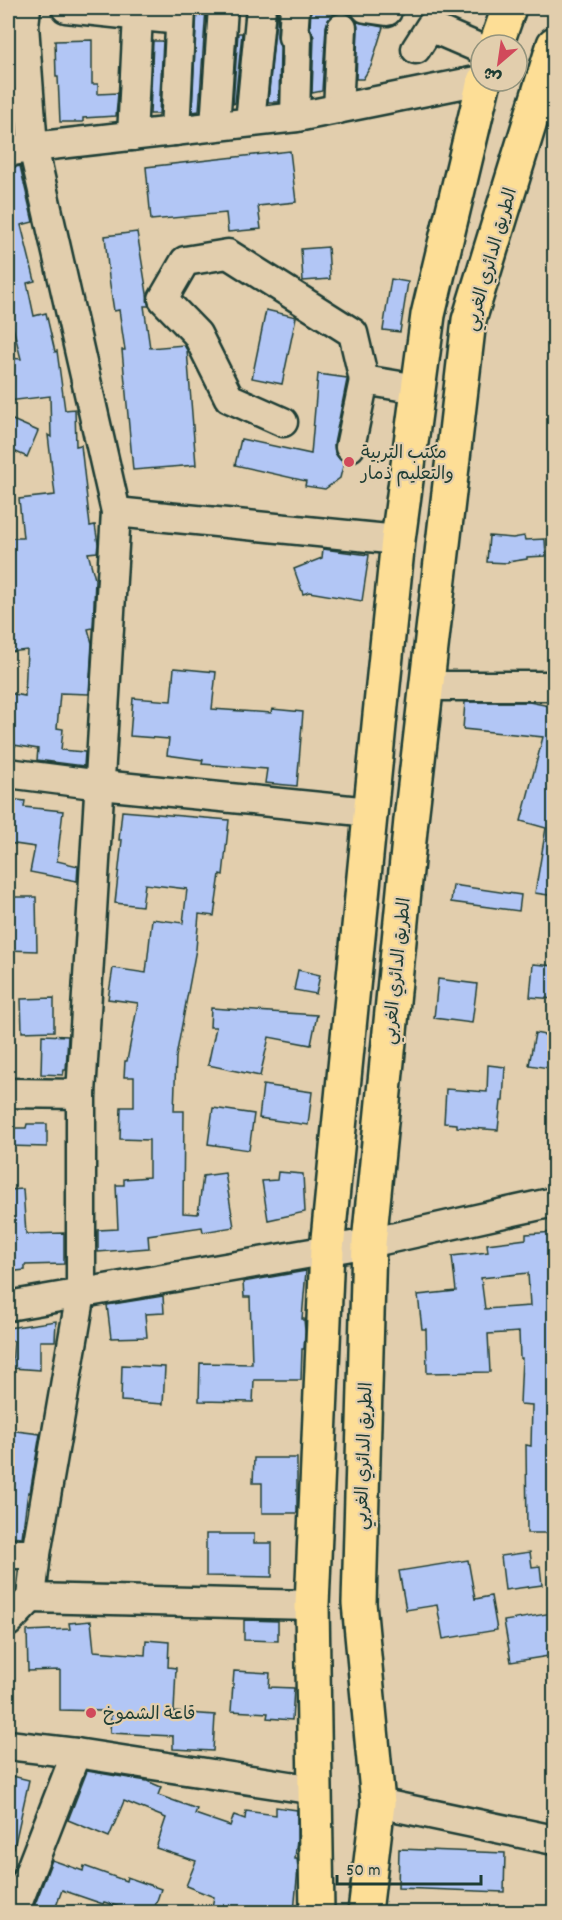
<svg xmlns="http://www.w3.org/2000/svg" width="562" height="1920" viewBox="0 0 562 1920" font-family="Dekko,'Playpen Sans Arabic',sans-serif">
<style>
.building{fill:#b2c6f5;stroke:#1f3d34;stroke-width:1.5;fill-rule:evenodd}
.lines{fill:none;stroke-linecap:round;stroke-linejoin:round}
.minor-casing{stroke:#1f3d34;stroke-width:33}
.major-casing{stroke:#1f3d34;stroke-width:38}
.minor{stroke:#e2cead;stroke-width:28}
.major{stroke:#fdde96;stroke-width:33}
.poi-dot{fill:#d1495b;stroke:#e2cead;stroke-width:2}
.labels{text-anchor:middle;stroke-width:4.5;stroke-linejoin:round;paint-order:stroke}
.street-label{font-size:18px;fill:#1f3d34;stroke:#e2cead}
.poi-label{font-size:18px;fill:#1f3d34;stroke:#e2cead;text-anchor:start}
</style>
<rect width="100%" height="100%" fill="#e2cead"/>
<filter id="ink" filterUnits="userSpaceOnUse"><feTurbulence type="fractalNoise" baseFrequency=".0167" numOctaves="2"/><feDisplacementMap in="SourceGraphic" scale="12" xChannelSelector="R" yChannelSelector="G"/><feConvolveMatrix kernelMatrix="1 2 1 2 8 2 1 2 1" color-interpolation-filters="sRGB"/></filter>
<g filter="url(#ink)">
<g class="building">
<polygon points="197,8 206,8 199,111 192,112"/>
<polygon points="277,8 278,8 277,36 280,47 279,102 268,102"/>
<polygon points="311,8 338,8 350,11 351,14 343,12 335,13 328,20 326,27 322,91 312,93 314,37 310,28"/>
<polygon points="357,22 383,27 371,66 363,79 356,79 358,29"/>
<polygon points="238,33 242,33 235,103 233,104"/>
<polygon points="92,40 92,84 98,84 98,94 118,93 116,116 83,118 83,122 60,122 58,77 56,77 55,41"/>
<polygon points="153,41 163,41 159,114 150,114"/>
<polygon points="290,151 296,202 258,206 261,229 228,232 226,213 151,220 146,167"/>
<polygon points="20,166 33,222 21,225 35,281 27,283 34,316 46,313 55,352 57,351 65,410 75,409 76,446 81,445 90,526 95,525 98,544 97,552 88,553 95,579 93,628 88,629 92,643 89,694 60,693 57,728 63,729 61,750 85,752 84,766 37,760 38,749 8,744 8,693 25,696 27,650 10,652 8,628 8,538 23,538 19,499 55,495 48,435 51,437 50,396 8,401 8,358 21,359 10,315 8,316 8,169"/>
<polygon points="137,232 149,306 144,306 150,348 184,345 187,350 196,465 133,470 122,350 125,350 119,310 114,311 109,278 105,236"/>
<polygon points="328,247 330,279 303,281 301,249"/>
<polygon points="391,279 408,282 400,332 383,330"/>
<polygon points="266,310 296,317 282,384 252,378"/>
<polygon points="318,374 347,378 347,380 334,444 335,453 340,460 344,462 340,478 325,489 305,486 306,481 235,465 241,439 311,454"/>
<polygon points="8,418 38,431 27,457 14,451 8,466"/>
<polygon points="489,536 513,538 524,536 525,540 545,539 546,556 527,557 527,559 508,562 508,563 487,562"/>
<polygon points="323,549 369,555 362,601 309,592 303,594 294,569 322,558"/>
<polygon points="174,668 216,672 212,709 271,713 272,709 303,712 297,786 265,783 267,769 202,764 203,760 167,755 169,739 130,736 133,698 171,701"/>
<polygon points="465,702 529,702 555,707 555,896 535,893 546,828 521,821 543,737 463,729"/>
<polygon points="8,799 25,801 24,807 63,811 57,861 78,866 77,881 30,872 35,847 8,843"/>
<polygon points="122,811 229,820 223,875 220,874 214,916 199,914 196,949 176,1057 174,1111 184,1111 183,1213 198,1214 203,1176 225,1173 234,1227 203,1232 202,1227 148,1235 149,1248 98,1252 98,1230 118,1229 116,1185 124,1185 124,1179 149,1177 149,1140 120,1139 121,1107 134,1107 134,1077 124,1077 125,1061 127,1061 138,1003 108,999 113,968 146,973 152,919 183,923 187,889 145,884 142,906 115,903 122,840 119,840"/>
<polygon points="453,885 521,895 519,911 451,902"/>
<polygon points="8,897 36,897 37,951 8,950"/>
<polygon points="533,964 555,966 555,999 530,997"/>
<polygon points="298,970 320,975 316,994 294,990"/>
<polygon points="438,979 477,984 472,1023 434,1018"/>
<polygon points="54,998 54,1031 22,1032 21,999"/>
<polygon points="211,1008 317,1015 311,1045 269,1037 260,1076 208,1065 216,1027 210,1027"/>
<polygon points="535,1033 555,1037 555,1069 529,1065"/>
<polygon points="42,1035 68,1036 66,1070 64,1070 63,1075 41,1074"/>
<polygon points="488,1065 505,1067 503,1101 501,1101 498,1130 457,1127 457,1124 444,1123 446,1089 487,1092"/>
<polygon points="263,1085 312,1092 308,1125 259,1118"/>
<polygon points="213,1108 254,1114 249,1150 208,1144"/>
<polygon points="27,1124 47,1124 47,1147 8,1146 8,1128 26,1128"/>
<polygon points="278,1172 303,1174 305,1212 268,1220 262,1181 277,1180"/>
<polygon points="23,1189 26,1234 64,1233 64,1264 25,1265 25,1270 8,1272 8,1190"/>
<path d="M555,1232v301h-28l-1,-88 5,1 1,-41 -12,-1 2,-46h-2l-1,-26 -31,2 2,38 -63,1 -1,-44h-4l-4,-34 38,-4 -4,-35 36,-4 -1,-8 39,-5v-5zM528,1273l2,33 -45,3 -4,-31z"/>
<polygon points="306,1271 302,1319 304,1319 305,1331 304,1349 302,1349 301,1380 254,1380 253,1402 199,1401 200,1363 252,1364 250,1297 244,1297 243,1282"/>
<polygon points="163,1296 164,1313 145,1314 147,1337 111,1338 107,1305"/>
<polygon points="56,1321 55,1341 40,1341 40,1370 12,1368 14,1341 8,1340 8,1328"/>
<polygon points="122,1365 165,1367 163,1404 121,1401"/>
<polygon points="8,1430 40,1434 30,1493 28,1492 22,1537 8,1536"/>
<polygon points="254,1458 297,1458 297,1513 262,1513 262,1483 253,1483"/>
<polygon points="206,1534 254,1534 254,1543 272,1543 272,1577 206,1576"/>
<polygon points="530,1552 532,1567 540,1566 542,1585 505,1590 501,1556"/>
<polygon points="468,1560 475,1599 491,1596 497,1630 443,1639 437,1605 406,1610 399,1571"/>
<polygon points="552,1613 555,1626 555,1655 511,1662 504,1621"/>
<polygon points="244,1620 278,1621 278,1641 244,1640"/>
<polygon points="91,1621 94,1651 145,1655 146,1640 169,1642 168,1667 176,1668 174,1712 215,1715 213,1751 173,1749 173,1736 110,1733 111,1715 102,1714 102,1711 60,1710 60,1670 28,1671 27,1631 70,1629 69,1623"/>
<polygon points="234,1671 270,1673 269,1687 294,1688 292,1720 267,1718 268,1713 231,1711"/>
<polygon points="87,1771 147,1781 161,1787 158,1795 197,1809 195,1814 230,1826 234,1815 245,1819 246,1811 276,1815 276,1807 297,1810 297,1839 295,1859 297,1859 298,1868 294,1912 211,1912 214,1897 186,1886 196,1861 156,1848 166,1818 124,1801 109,1837 68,1820"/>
<polygon points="8,1775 29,1780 14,1848 8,1848"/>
<polygon points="399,1849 505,1853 504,1892 398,1888"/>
<polygon points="52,1860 83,1871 84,1866 126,1881 127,1877 161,1889 153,1912 135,1912 104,1902 103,1904 62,1890 54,1912 32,1912"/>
</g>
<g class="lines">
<g class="minor-casing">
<g id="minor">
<polyline points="66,8 180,20"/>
<polyline points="295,8 293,37 297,37 295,117"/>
<polyline points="366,8 387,11"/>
<polyline points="416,49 430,27 481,49"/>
<polyline points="338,109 342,28"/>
<polyline points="250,122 261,8"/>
<polyline points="215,126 223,8"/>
<polyline points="175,131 181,8"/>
<polyline points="132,136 138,15"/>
<polyline points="8,152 33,147 297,117 481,80"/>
<polyline points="283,422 229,398 197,334 163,299 185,261 228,254 353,333 364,380 418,389"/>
<polyline points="350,447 364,380"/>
<polyline points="116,512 398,540"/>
<polyline points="428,686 554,686"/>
<polyline points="8,773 101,785 370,812"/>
<polyline points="8,1093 81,1094"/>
<polyline points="8,1306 369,1243 554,1202"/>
<polyline points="8,1554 36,1554"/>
<polyline points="31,1598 312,1605"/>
<polyline points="8,1622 31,1598 36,1554 81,1293 81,1094 116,512 33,147 24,25 26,8"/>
<polyline points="8,1745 76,1753 315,1790"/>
<polyline points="378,1803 554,1840"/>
<polyline points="14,1912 76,1753"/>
</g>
</g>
<g class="major-casing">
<g id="major">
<polyline points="496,45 509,8"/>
<polyline points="317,1912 312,1605 327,1249 383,685 398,540 428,315 484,81"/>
<polyline points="365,1912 378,1803 359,1603 369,1243 411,820 469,320 554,44"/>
</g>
</g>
<use href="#minor" class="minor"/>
<use href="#major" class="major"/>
</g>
</g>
<g class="poi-dot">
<circle cx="349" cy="462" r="6"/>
<circle cx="91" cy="1713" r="6"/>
</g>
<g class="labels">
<g class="street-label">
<text transform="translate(490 259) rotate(-74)" y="6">الطريق الدائري الغربي</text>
<text transform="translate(396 971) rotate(-84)" y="6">الطريق الدائري الغربي</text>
<text transform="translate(363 1456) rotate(-88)" y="6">الطريق الدائري الغربي</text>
</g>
<g class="poi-label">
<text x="361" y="458">مكتب التربية<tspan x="361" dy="21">والتعليم ذمار</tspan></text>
<text x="103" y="1719">قاعة الشموخ</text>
</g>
</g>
<rect width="562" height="1920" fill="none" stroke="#e2cead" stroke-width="30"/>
<rect x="15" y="15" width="532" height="1890" fill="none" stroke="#1f3d34" stroke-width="2" filter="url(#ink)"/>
<g transform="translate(499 63) rotate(209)"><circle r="28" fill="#e2cead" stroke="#94947d" stroke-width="1.5"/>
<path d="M0-4.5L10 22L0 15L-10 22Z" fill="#d1495b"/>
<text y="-9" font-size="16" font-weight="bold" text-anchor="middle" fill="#1f3d34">ش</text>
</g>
<path d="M337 1875v9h144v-9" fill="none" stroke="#1f3d34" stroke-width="3"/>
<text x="346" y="1875" font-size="18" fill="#1f3d34" stroke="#e2cead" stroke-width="4.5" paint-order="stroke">50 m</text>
</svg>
